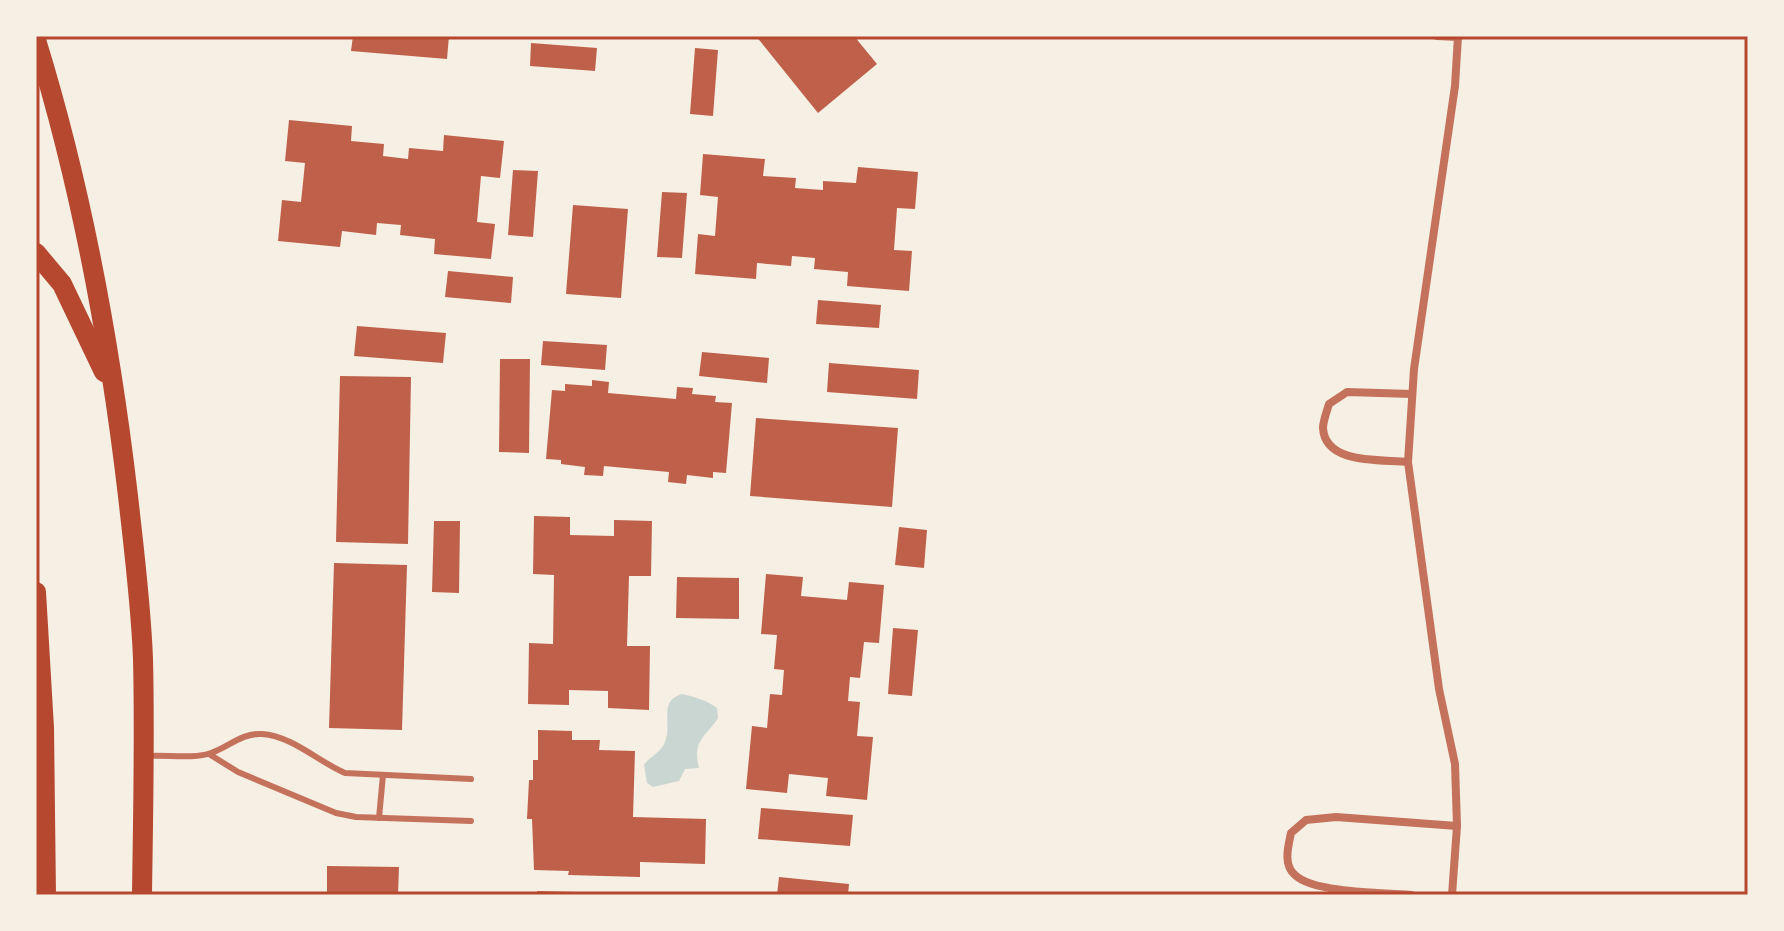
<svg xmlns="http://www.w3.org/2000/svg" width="1784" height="931" viewBox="0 0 1784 931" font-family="'Open Sans',sans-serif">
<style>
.water{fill:#c9d6d2}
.building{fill:#bf614a}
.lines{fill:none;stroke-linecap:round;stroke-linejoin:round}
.service{stroke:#c5725c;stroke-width:6}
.minor{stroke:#c5725c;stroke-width:8}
.primary{stroke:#b5482f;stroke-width:20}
.neatline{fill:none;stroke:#b5482f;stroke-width:3}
</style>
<rect width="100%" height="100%" fill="#f6efe4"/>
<path class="water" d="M682,694c13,3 24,6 35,14l1,10c-13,20 -26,22 -19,50l-14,1 -6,12 -26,6 -6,-4 -3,-18c5,-8 14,-11 19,-19 12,-20 -7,-44 19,-52z"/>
<g class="building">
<polygon points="353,36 449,36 447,59 351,51"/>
<polygon points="756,36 854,36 877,64 818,113"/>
<polygon points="531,43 597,48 595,71 530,66"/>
<polygon points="695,48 718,50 713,116 690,114"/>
<polygon points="289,120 352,126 351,141 384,144 383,156 408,159 409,148 443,151 444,135 504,141 500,178 481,176 477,222 495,224 491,259 434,254 435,239 400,235 401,225 377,223 376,235 342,231 340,247 278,241 282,200 301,202 305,163 285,161"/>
<polygon points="703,154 765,159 763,176 796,178 795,188 823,190 823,181 856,183 858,167 918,172 915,209 897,208 894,250 912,251 909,291 847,286 848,272 814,269 815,258 792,256 791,266 757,263 756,279 695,274 698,234 715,236 718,197 700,195"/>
<polygon points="513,170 538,171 533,237 508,235"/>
<polygon points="662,192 687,193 682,258 657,257"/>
<polygon points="573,205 628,209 621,298 566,294"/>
<polygon points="448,271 513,277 511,303 445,297"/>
<polygon points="818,300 881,305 879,328 816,324"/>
<polygon points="357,326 446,333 443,363 354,356"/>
<polygon points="543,341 607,345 605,370 541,365"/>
<polygon points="702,352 769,358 767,383 699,376"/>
<polygon points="500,359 530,359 529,453 499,452"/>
<polygon points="829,363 919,370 917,399 827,392"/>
<polygon points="340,376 411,377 408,544 336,542"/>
<polygon points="592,380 609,382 608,393 676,399 677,387 693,388 692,394 716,396 715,402 732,403 726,473 713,472 713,478 687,475 686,484 668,482 669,472 604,466 603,476 584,475 585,467 561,464 561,460 546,459 552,390 565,391 565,384 592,386"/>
<polygon points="756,418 898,428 892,507 750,496"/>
<polygon points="534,516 570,517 570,535 614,536 614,520 652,521 651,576 629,576 627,646 650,646 649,710 608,708 608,691 569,690 569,705 528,704 529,643 553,644 554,575 533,574"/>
<polygon points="434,521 460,521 459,593 432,592"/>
<polygon points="899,527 927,530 924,568 895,565"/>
<polygon points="334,563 407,565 402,730 329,728"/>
<polygon points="766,574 803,577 801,596 847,600 849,582 884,585 879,643 864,642 860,678 850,677 848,701 860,702 857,736 873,737 867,800 826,796 828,778 789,774 787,793 746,789 752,726 767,728 770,694 782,695 784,670 774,669 777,635 761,634"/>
<polygon points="677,577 739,578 739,619 676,618"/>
<polygon points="893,628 918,630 912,696 888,694"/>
<polygon points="538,730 572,731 572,740 600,740 599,750 635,751 633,817 706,819 705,864 640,862 640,877 568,875 569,871 534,870 532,819 527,819 529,780 533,780 533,760 538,760"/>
<polygon points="761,808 853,815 850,846 758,839"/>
<polygon points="327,866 399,867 398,895 327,895"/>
<polygon points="779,877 849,884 848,895 777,895"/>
<polygon points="537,891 576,892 576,895 537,895"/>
</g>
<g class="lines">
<g class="service">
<polyline points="209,754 238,772 336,813 356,817 471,821"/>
<path d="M149,756c19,-1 45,3 62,-3 18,-6 30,-20 51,-19 30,2 57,28 83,39l126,6"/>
<polyline points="379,818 383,775"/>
</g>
<g class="minor">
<polyline points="1437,36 1458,37"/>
<path d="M1408,462c-26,-3 -83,3 -85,-34 0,-7 4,-17 6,-24l18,-12 65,2"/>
<path d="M1412,895c-27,-2 -99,-2 -117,-20 -12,-10 -7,-28 -4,-42l15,-13 30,-3 121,9"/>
<polyline points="1452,895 1457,826 1455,764 1439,689 1408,462 1414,369 1455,86 1458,36"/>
</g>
<g class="primary">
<path d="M36,40c46,149 74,302 92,456 6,54 13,109 15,163 2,79 0,157 -1,236"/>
<polyline points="36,253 62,284 104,372"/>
<polyline points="36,592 44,728 46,895"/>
</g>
</g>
<rect width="1784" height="931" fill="none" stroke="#f6efe4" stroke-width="76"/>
<rect x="38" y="38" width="1708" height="855" class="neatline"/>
</svg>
